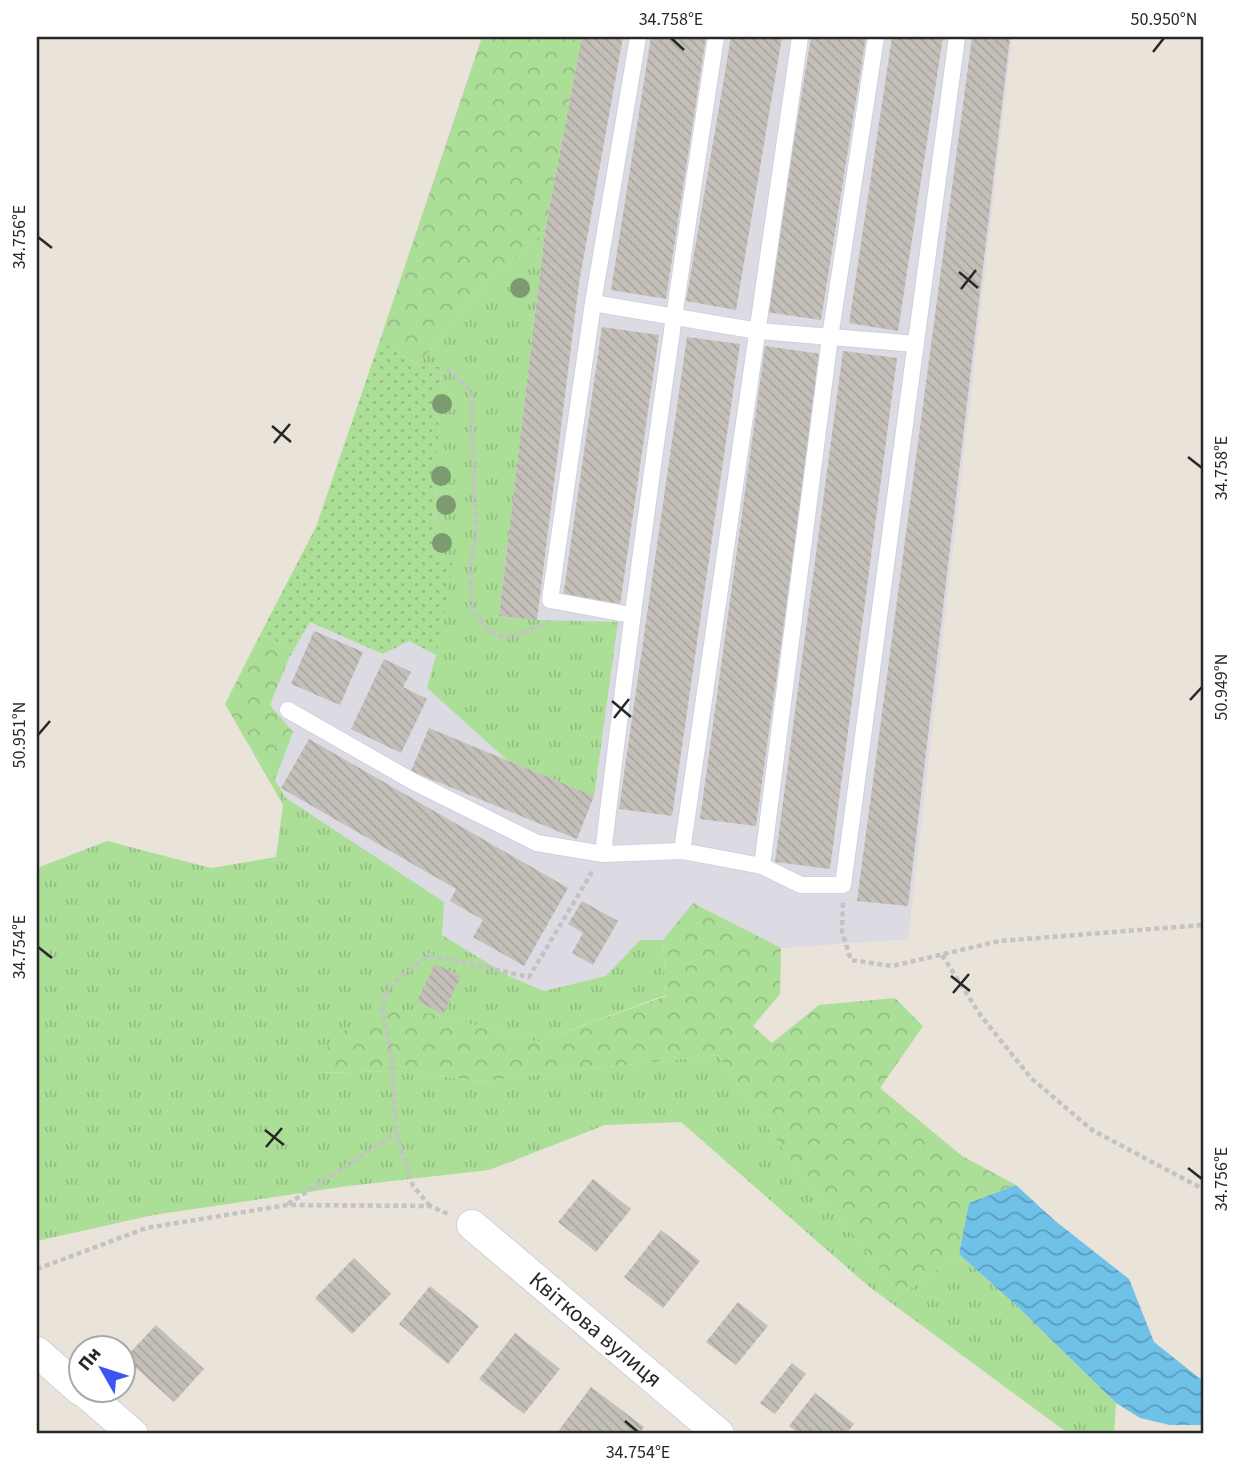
<svg xmlns="http://www.w3.org/2000/svg" width="1240" height="1471" viewBox="0 0 1240 1471" font-family="'Source Sans 3',sans-serif">
<style>
.industrial{fill:#dcdae2}
.grass{fill:url(#grass-tufts)}
.forest{fill:url(#forest-crowns)}
.park{fill:url(#park-dots)}
.water{fill:url(#water-waves)}
.building{fill:url(#building-back-hatch)}
.lines{fill:none;stroke-linecap:round;stroke-linejoin:round}
.service-casing{stroke:#ced1e0;stroke-width:18}
.minor-casing{stroke:#ced1e0;stroke-width:32}
.path{stroke:#c3c3c3;stroke-width:4.5;stroke-dasharray:5 3.5;stroke-linecap:butt}
.service{stroke:#fff;stroke-width:16}
.minor{stroke:#fff;stroke-width:30}
.tree{fill:#7e9a71}
.ticks{fill:none;stroke:#272727;stroke-width:2.5}
.labels{text-anchor:middle;stroke-width:6;stroke-linejoin:round;paint-order:stroke}
.street-label{font-size:23px;fill:#272727;stroke:#fff}
.neatline{fill:none;stroke:#272727;stroke-width:2.5}
.ticks-label{font-size:18px;text-anchor:middle;fill:#272727}
</style>
<defs>
<pattern id="grass-tufts" width="24" height="20" patternUnits="userSpaceOnUse" patternTransform="scale(1.75)"><rect width="24" height="20" fill="#abde97"/><path d="M3 7l-1-3M5 7V3M7 7l1-3M15 17l-1-3M17 17v-4M19 17l1-3" fill="none" stroke="#93be82"/></pattern>
<pattern id="forest-crowns" width="20" height="18" patternUnits="userSpaceOnUse" patternTransform="scale(1.75)"><rect width="20" height="18" fill="#abde97"/><path d="M2 6a3 3 0 1 1 6 0M12 15a3 3 0 1 1 6 0" fill="none" stroke="#93be82"/></pattern>
<pattern id="park-dots" width="8" height="8" patternUnits="userSpaceOnUse" patternTransform="scale(1.75)"><rect width="8" height="8" fill="#abde97"/><path d="M2 2h.1M6 6h.1" fill="none" stroke="#93be82" stroke-width="1.8" stroke-linecap="round"/></pattern>
<pattern id="water-waves" width="16" height="10" patternUnits="userSpaceOnUse" patternTransform="scale(1.75)"><rect width="16" height="10" fill="#6fc1e8"/><path d="M0 5q4-4 8 0t8 0" fill="none" stroke="#5b9dbc"/></pattern>
<pattern id="building-back-hatch" width="6" height="6" patternUnits="userSpaceOnUse" patternTransform="scale(1.75)"><rect width="6" height="6" fill="#c4c0b9"/><path d="M-1 5l2 2M0 0l6 6M5-1l2 2" fill="none" stroke="#a8a59f"/></pattern>
</defs>
<rect width="100%" height="100%" fill="#e9e3d9"/>
<polygon class="industrial" points="582,37 1012,37 908,939 781,948 693,904 663,940 640,940 606,976 544,991 507,975 442,935 443,902 286,798 275,780 292,732 270,705 289,658 310,622 383,654 409,641 436,655 427,688 507,760 594,795 537,620 499,616 545,231"/>
<g class="grass">
<polygon points="545,231 499,616 537,620 618,622 594,796 507,760 427,688 436,655 433,554 441,367 417,365 489,280"/>
<polygon points="248,744 275,780 286,798 444,902 442,935 507,975 544,991 606,976 640,940 663,940 666,995 537,1042 433,1014 318,1073 395,1071 482,1081 718,1055 801,1175 902,1295 959,1254 1019,1308 1116,1403 1114,1434 1069,1434 867,1285 681,1122 605,1125 489,1170 348,1186 153,1215 37,1241 37,868 107,841 211,868 276,857 283,805"/>
</g>
<g class="forest">
<polygon points="482,37 582,37 545,231 489,280 417,365 380,340"/>
<polygon points="261,633 290,649 289,658 270,705 293,732 275,780 248,744 225,704"/>
<polygon points="693,903 781,948 780,994 753,1026 772,1043 819,1005 895,998 923,1026 880,1088 962,1156 1016,1185 969,1203 959,1254 902,1295 801,1175 718,1055 482,1081 395,1071 317,1073 325,1050 341,1032 388,1010 433,1014 537,1042 666,996 663,940"/>
</g>
<polygon class="park" points="380,340 417,365 441,367 433,554 453,564 436,655 409,641 383,654 310,622 289,658 290,649 261,633 316,527"/>
<polygon class="water" points="1016,1185 1054,1220 1129,1279 1154,1342 1203,1381 1203,1425 1170,1425 1140,1418 1116,1403 1019,1308 959,1254 969,1203"/>
<g class="building">
<polygon points="582,37 623,37 579,283 537,620 499,616 545,231"/>
<polygon points="651,37 706,37 666,299 611,290"/>
<polygon points="731,37 782,37 736,310 686,301"/>
<polygon points="811,37 866,37 821,320 766,312"/>
<polygon points="892,37 943,37 898,331 849,323"/>
<polygon points="972,37 1010,37 908,906 857,901"/>
<polygon points="602,327 659,335 620,605 563,597"/>
<polygon points="687,337 740,344 672,816 619,809"/>
<polygon points="765,346 821,354 756,826 700,819"/>
<polygon points="843,351 897,358 830,869 775,862"/>
<polygon points="314,631 363,652 340,705 291,684"/>
<polygon points="384,659 411,672 403,687 427,699 401,753 351,729"/>
<polygon points="429,728 594,796 577,839 411,771"/>
<polygon points="309,739 568,888 524,966 473,937 483,920 450,901 456,889 281,788"/>
<polygon points="582,901 618,921 593,965 572,953 583,933 568,924"/>
<polygon points="435,964 461,976 443,1014 417,1001"/>
<polygon points="593,1179 631,1209 596,1252 558,1222"/>
<polygon points="661,1230 700,1261 663,1308 624,1277"/>
<polygon points="354,1258 391,1294 352,1334 315,1298"/>
<polygon points="430,1286 479,1326 448,1364 399,1324"/>
<polygon points="738,1302 768,1326 736,1365 706,1342"/>
<polygon points="156,1325 204,1369 174,1402 125,1358"/>
<polygon points="515,1333 560,1369 524,1414 479,1379"/>
<polygon points="792,1363 806,1374 775,1414 760,1403"/>
<polygon points="591,1387 644,1427 639,1434 565,1434 559,1430"/>
<polygon points="815,1393 854,1424 846,1434 800,1434 789,1426"/>
</g>
<g class="lines">
<g class="service-casing">
<g id="service">
<polyline points="593,303 758,331 916,344"/>
<polyline points="631,615 550,600 593,303 638,37"/>
<polyline points="288,710 414,782 537,843 603,854 682,851 762,866 801,885 843,885 957,37"/>
<polyline points="682,851 800,37"/>
<path d="M603,854c32,-274 71,-545 113,-817"/>
<polyline points="762,866 830,337 876,37"/>
</g>
</g>
<g class="minor-casing">
<g id="minor">
<polyline points="472,1225 719,1434"/>
<polyline points="37,1352 80,1390"/>
<polyline points="82,1390 133,1434"/>
</g>
</g>
<g class="path">
<polyline points="447,369 471,392 476,535 470,570 472,610 487,629 503,637 516,636 549,622"/>
<polyline points="843,903 842,932 851,960 892,966 1000,941 1203,925"/>
<polyline points="942,955 981,1016 1031,1078 1092,1130 1203,1189"/>
<polyline points="288,1204 396,1133"/>
<polyline points="430,1206 413,1186 396,1133 392,1060 382,1008 390,986 429,955 529,977 592,872"/>
<polyline points="37,1269 146,1228 287,1205 430,1206 448,1214"/>
</g>
<use href="#service" class="service"/>
<use href="#minor" class="minor"/>
</g>
<g class="tree">
<circle cx="520" cy="288" r="10"/>
<circle cx="442" cy="404" r="10"/>
<circle cx="441" cy="476" r="10"/>
<circle cx="446" cy="505" r="10"/>
<circle cx="442" cy="543" r="10"/>
</g>
<path class="ticks" d="M671,38l13,12M1153,52l11,-14M38,237l14,11M959,272l19,16M961,289l15,-19M272,426l19,16M274,443l16,-19M1188,457l14,11M1190,700l12,-13M612,701l19,16M614,718l15,-19M38,735l12,-14M38,947l14,11M951,976l19,15M953,993l16,-19M265,1130l19,15M266,1147l16,-19M1188,1168l14,11M625,1421l13,11"/>
<g class="labels">
<g class="street-label">
<text transform="translate(596 1329) rotate(40)" y="8">Квіткова вулиця</text>
</g>
</g>
<rect width="1240" height="1471" fill="none" stroke="#ffffff" stroke-width="77"/>
<g transform="translate(102 1369) rotate(309)"><circle r="33" fill="#ffffff" stroke="#a9a9a9" stroke-width="2"/>
<path d="M0-5L12 26L0 18L-12 26Z" fill="#3e55f1"/>
<text y="-10" font-size="19" font-weight="bold" text-anchor="middle" fill="#272727">Пн</text>
</g>
<rect x="38" y="38" width="1164" height="1394" class="neatline"/>
<g class="ticks-label">
<text x="671" y="25">34.758°E</text>
<text x="1164" y="25">50.950°N</text>
<text transform="translate(19 237) rotate(-90)" y="6">34.756°E</text>
<text transform="translate(1221 468) rotate(-90)" y="6">34.758°E</text>
<text transform="translate(1221 687) rotate(-90)" y="6">50.949°N</text>
<text transform="translate(19 735) rotate(-90)" y="6">50.951°N</text>
<text transform="translate(19 947) rotate(-90)" y="6">34.754°E</text>
<text transform="translate(1221 1179) rotate(-90)" y="6">34.756°E</text>
<text x="638" y="1458">34.754°E</text>
</g>
</svg>
